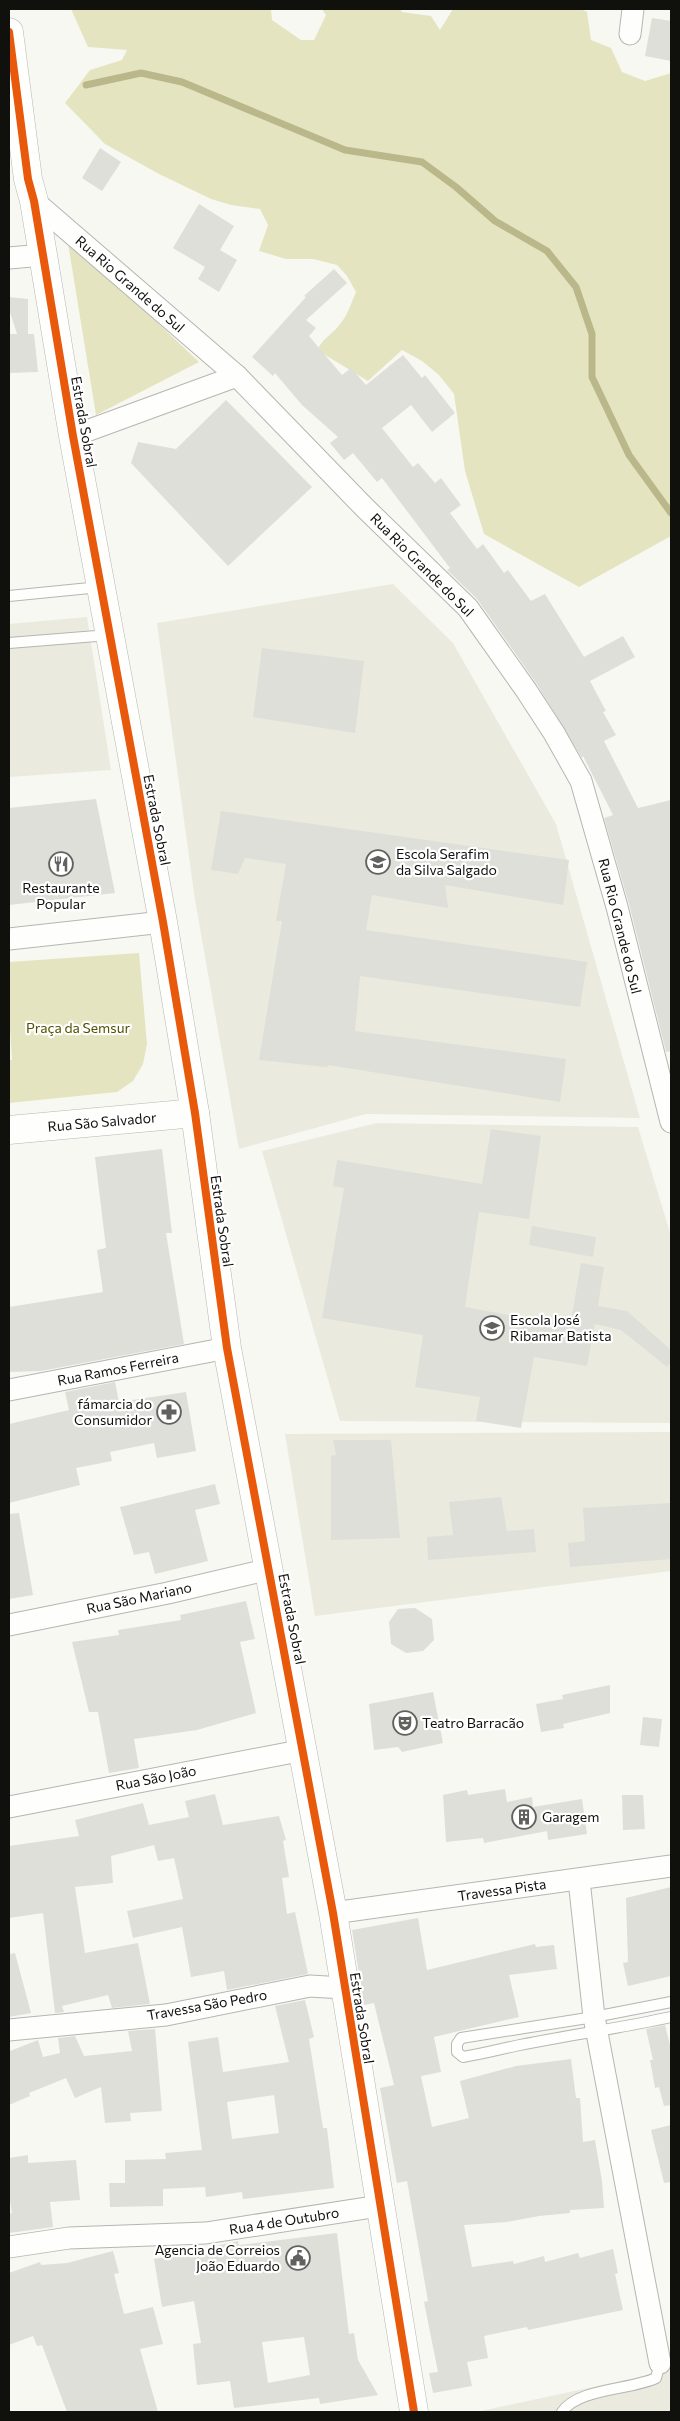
<svg xmlns="http://www.w3.org/2000/svg" width="680" height="2421" viewBox="0 0 680 2421" font-family="Commissioner,sans-serif">
<style>
.built{fill:#eaeade}
.green{fill:#e5e4c1}
.lines{fill:none;stroke-linecap:round;stroke-linejoin:round}
.stream{stroke:#bab88a;stroke-width:7}
.building{fill:#dfdfda;fill-rule:evenodd}
.lane-casing{stroke:#b5b5b2;stroke-width:12}
.street-casing{stroke:#b5b5b2;stroke-width:23}
.secondary-casing{stroke:#b5b5b2;stroke-width:29}
.lane{stroke:#fefefd;stroke-width:10}
.street{stroke:#fefefd;stroke-width:21}
.secondary{stroke:#fefefd;stroke-width:28}
.cycleway-casing{stroke:#fff;stroke-width:11}
.cycleway{stroke:#e8590c;stroke-width:8}
.labels{text-anchor:middle;stroke-width:4.5;stroke-linejoin:round;paint-order:stroke}
.street-label{font-size:14px;fill:#10100d;stroke:#fff}
.poi-label{font-size:14px;fill:#10100d;stroke:#fff;text-anchor:start}
.park-label{font-size:14px;fill:#545100;stroke:#fff}
</style>
<rect width="100%" height="100%" fill="#f8f8f2"/>
<g class="built">
<polygon points="393,584 453,643 556,824 640,1118 366,1114 239,1149 195,900 157,623"/>
<polygon points="87,617 111,770 9,777 9,624"/>
<polygon points="377,1123 638,1127 671,1236 671,1423 340,1421 262,1151"/>
<polygon points="671,1432 671,1571 315,1616 285,1434"/>
<polygon points="671,2370 671,2412 476,2412 593,2387"/>
</g>
<g class="green">
<path d="M71,9h200l1,11 29,20h13l12,-25 -4,-6h78l2,3 29,4 9,14 13,-21h128l6,3 4,28 20,8 11,24 23,9 26,-8v463l-92,51 -95,-53 -19,-63 -11,-77 -15,-19 -17,-14 -20,-11 -34,31 -51,-31c8,-14 15,-15 23,-26 8,-9 11,-21 16,-32l-9,-16 -10,-11 -24,-6h-27l-27,-8 9,-26 -8,-16 -29,-4 -20,-6 -52,-25 -54,-30 -40,-41 25,-33 32,-10 5,-10 -39,-3z"/>
<polygon points="67,237 199,362 96,415"/>
<polygon points="139,953 147,1044 143,1064 133,1081 117,1092 9,1103 9,1060 12,1060 9,1013 9,962"/>
</g>
<g class="lines">
<polyline class="stream" points="86,85 141,73 182,82 345,150 422,162 456,187 495,221 547,251 576,287 592,334 592,377 629,455 671,513"/>
</g>
<g class="building">
<polygon points="652,18 671,21 671,61 645,56"/>
<polygon points="100,148 121,162 102,191 82,178"/>
<polygon points="199,204 234,226 220,250 237,260 219,292 198,279 205,267 173,248"/>
<polygon points="334,269 347,283 306,320 316,328 309,336 342,375 351,368 366,385 403,355 422,378 425,375 455,413 432,432 411,405 382,428 413,467 418,463 435,483 441,478 461,505 450,513 477,549 483,544 504,573 508,570 531,601 545,594 584,657 623,636 635,657 590,681 606,711 603,712 616,735 604,741 638,808 671,800 671,1051 666,1052 629,904 604,818 613,815 583,756 582,758 536,683 489,616 477,599 447,570 450,568 382,478 377,482 353,453 344,460 330,443 338,437 302,405 275,373 273,376 252,357 306,297 304,296"/>
<polygon points="9,297 28,299 28,334 34,334 38,372 9,373 9,334 17,334 9,309"/>
<polygon points="226,400 312,487 228,566 131,463 138,442 176,449"/>
<polygon points="262,648 364,661 355,733 253,717"/>
<polygon points="96,799 115,893 9,905 9,808"/>
<polygon points="221,811 569,860 563,905 445,885 448,908 372,895 366,930 587,962 580,1007 360,976 355,1031 566,1059 560,1102 328,1065 327,1067 259,1060 282,921 276,921 286,864 245,858 238,874 211,870"/>
<polygon points="491,1129 541,1136 529,1219 479,1212 465,1307 570,1326 581,1263 604,1267 598,1306 627,1311 671,1350 671,1362 667,1367 621,1330 595,1324 587,1366 534,1357 521,1428 476,1421 480,1397 415,1387 423,1335 322,1318 344,1188 333,1186 337,1160 482,1184"/>
<polygon points="162,1149 172,1233 166,1233 184,1344 41,1371 9,1372 9,1307 103,1292 97,1250 106,1248 95,1157"/>
<polygon points="532,1226 596,1237 593,1257 529,1245"/>
<polygon points="115,1382 119,1402 186,1392 196,1451 157,1458 154,1443 110,1452 112,1461 76,1468 80,1485 9,1503 9,1424 69,1410 65,1392"/>
<polygon points="333,1440 391,1440 400,1538 331,1540 331,1456 336,1455"/>
<polygon points="215,1484 220,1504 195,1510 208,1561 155,1574 149,1552 134,1555 120,1507"/>
<polygon points="501,1497 507,1531 534,1529 536,1552 428,1560 427,1537 453,1535 449,1502"/>
<polygon points="671,1503 671,1559 570,1567 568,1543 585,1541 583,1508"/>
<polygon points="19,1513 33,1595 9,1599 9,1514"/>
<polygon points="246,1601 255,1639 240,1642 256,1713 197,1730 134,1739 139,1768 109,1773 98,1712 89,1712 72,1642 119,1635 118,1630 181,1620 180,1615"/>
<polygon points="415,1608 432,1619 434,1640 423,1651 406,1653 391,1644 389,1622 398,1609"/>
<polygon points="610,1685 610,1713 563,1724 564,1728 541,1732 536,1704 563,1699 562,1695"/>
<polygon points="433,1692 443,1743 402,1752 398,1747 374,1750 369,1704"/>
<polygon points="643,1717 662,1719 659,1747 640,1745"/>
<polygon points="505,1789 507,1802 532,1797 533,1807 582,1799 587,1834 548,1840 547,1831 484,1843 483,1838 446,1842 443,1795 467,1790 468,1795"/>
<polygon points="215,1794 223,1825 279,1816 286,1840 283,1841 289,1877 282,1878 287,1914 295,1912 308,1974 227,1990 224,1971 191,1977 182,1927 133,1938 127,1911 183,1899 174,1858 158,1861 154,1845 111,1856 113,1883 75,1887 85,1953 138,1943 150,2004 112,2008 108,1995 62,2006 64,2012 55,2013 43,1913 9,1918 9,1846 79,1836 75,1820 143,1803 149,1825 189,1817 185,1801"/>
<polygon points="622,1795 643,1795 645,1829 623,1830"/>
<polygon points="671,1887 671,1976 628,1986 623,1963 628,1962 626,1898"/>
<polygon points="418,1918 427,1970 535,1944 536,1947 554,1945 557,1969 509,1975 519,2017 434,2037 441,2072 421,2076 432,2127 469,2118 460,2081 516,2066 571,2059 576,2098 580,2098 583,2142 595,2140 602,2181 604,2208 570,2210 570,2213 539,2216 507,2222 464,2225 472,2267 513,2261 514,2264 544,2256 545,2262 578,2253 580,2258 613,2249 618,2273 615,2274 623,2310 528,2330 527,2327 484,2336 488,2358 467,2362 472,2386 433,2393 429,2373 438,2372 424,2302 428,2301 407,2181 397,2183 380,2088 394,2085 374,2003 364,2005 352,1930"/>
<polygon points="15,1953 31,2013 9,2017 9,1954"/>
<path d="M305,2000l9,37 -5,2 14,89h4l7,60 -91,11 -1,-7 -36,5 -1,-10 -42,2v17l-53,1 -1,-24h16v-23l41,-1 -1,-6 37,-3 -14,-108 30,-5 5,35 66,-10 -14,-56zM274,2095l5,38 -47,6 -5,-37z"/>
<polygon points="665,2025 671,2049 671,2105 664,2106 659,2087 655,2088 650,2060 653,2060 646,2029"/>
<polygon points="155,2029 162,2111 130,2113 131,2121 105,2123 101,2087 75,2098 66,2078 29,2093 30,2096 9,2105 9,2047 10,2051 38,2040 43,2057 60,2053 58,2038 75,2036 84,2056 132,2051 128,2031"/>
<polygon points="671,2125 671,2182 664,2183 651,2130"/>
<polygon points="28,2155 28,2163 76,2160 80,2200 50,2202 53,2227 9,2233 9,2214 12,2213 9,2194 9,2158"/>
<path d="M337,2233l12,101 5,-1 4,27 20,35 -58,9 -1,-6 -85,10 -4,-27 -33,4 -4,-41 8,-1 -7,-42 -32,6 -8,-48 54,-9 -1,-2 31,-7 1,4zM304,2337l6,38 -42,8 -6,-41z"/>
<polygon points="113,2251 119,2273 114,2274 124,2314 153,2307 163,2344 140,2349 158,2412 67,2412 42,2345 37,2346 33,2336 9,2345 9,2273 40,2262 41,2265 67,2263"/>
</g>
<g class="lines">
<g class="lane-casing">
<g id="lane">
<polyline points="9,596 100,587"/>
<polyline points="9,643 109,635"/>
<path d="M671,2002l-77,15 -133,21 -4,6v8l6,5c19,-3 38,-8 57,-12 50,-10 101,-17 151,-28"/>
<path d="M562,2412c16,-24 69,-22 94,-34l4,-15"/>
</g>
</g>
<g class="street-casing">
<g id="street">
<polyline points="630,34 633,9"/>
<polyline points="34,201 237,376 365,508 468,608 526,690 554,733 581,781 617,907 671,1122"/>
<polyline points="9,258 43,255"/>
<polyline points="73,436 237,376"/>
<polyline points="9,939 163,922"/>
<polyline points="9,1390 227,1348"/>
<polyline points="9,1625 168,1593 270,1569"/>
<polyline points="9,1807 304,1750"/>
<polyline points="579,1880 594,2017 660,2363"/>
<polyline points="333,1913 671,1866"/>
<polyline points="9,2030 166,2015 310,1986 344,1988"/>
<polyline points="9,2247 69,2238 206,2233 379,2206"/>
</g>
</g>
<g class="secondary-casing">
<g id="secondary">
<polyline points="9,32 28,179 34,201 73,436 163,922 195,1113 227,1348 333,1913 414,2412"/>
<polyline points="9,1130 195,1113"/>
</g>
</g>
<use href="#lane" class="lane"/>
<use href="#street" class="street"/>
<use href="#secondary" class="secondary"/>
<g class="cycleway-casing">
<polyline id="cycleway" points="9,32 28,179 34,201 73,436 163,922 195,1113 227,1348 333,1913 414,2412"/>
</g>
<use href="#cycleway" class="cycleway"/>
</g>
<defs>
<g id="school-ring" transform="scale(1.25)"><circle r="9.5" fill="#fff" stroke="#61615d" stroke-width="1.5"/><path d="M0-5L7-2L0 1L-7-2ZM-4 1L0 2.5L4 1V4Q0 6-4 4Z" fill="#61615d"/></g>
<g id="restaurant-ring" transform="scale(1.25)"><circle r="9.5" fill="#fff" stroke="#61615d" stroke-width="1.5"/><path d="M-5-6h1v4h1v-4h1v4h1v-4h1v5L-1.5 .5V6h-2V.5L-5-1ZM5-6V6H3V1.5H1.5Q1.5-4 5-6Z" fill="#61615d"/></g>
<g id="pharmacy-ring" transform="scale(1.25)"><circle r="9.5" fill="#fff" stroke="#61615d" stroke-width="1.5"/><path d="M-2-6h4v4h4v4h-4v4h-4v-4h-4v-4h4Z" fill="#61615d"/></g>
<g id="theatre-ring" transform="scale(1.25)"><circle r="9.5" fill="#fff" stroke="#61615d" stroke-width="1.5"/><path d="M-5-5.5Q0-4 5-5.5V0Q5 5 0 6Q-5 5-5 0ZM-3.3-2.5H-1v1.5H-3.3ZM1-2.5H3.3v1.5H1ZM-2.8 1Q0 5.5 2.8 1Z" fill="#61615d"/></g>
<g id="building-ring" transform="scale(1.25)"><circle r="9.5" fill="#fff" stroke="#61615d" stroke-width="1.5"/><path d="M-4-6H4V6H1V3H-1V6H-4ZM-2.5-4.3h1.7v1.8h-1.7ZM.8-4.3h1.7v1.8H.8ZM-2.5-1h1.7V.8h-1.7ZM.8-1h1.7V.8H.8Z" fill="#61615d"/></g>
<g id="civic-ring" transform="scale(1.25)"><circle r="9.5" fill="#fff" stroke="#61615d" stroke-width="1.5"/><path d="M-.6-6.5H3V-4.5H.6V-3L4-1V1h2V6H-6V1h2V-1L-.6-3ZM-1.2 2.5V6h2.4V2.5Z" fill="#61615d"/></g>
</defs>
<g fill-rule="evenodd">
<use href="#school-ring" x="378" y="862"/>
<use href="#restaurant-ring" x="61" y="864"/>
<use href="#school-ring" x="492" y="1328"/>
<use href="#pharmacy-ring" x="169" y="1412"/>
<use href="#theatre-ring" x="405" y="1723"/>
<use href="#building-ring" x="524" y="1817"/>
<use href="#civic-ring" x="298" y="2258"/>
</g>
<g class="labels">
<g class="street-label">
<text transform="translate(130 284) rotate(41)" y="5">Rua Rio Grande do Sul</text>
<text transform="translate(84 422) rotate(80)" y="5">Estrada Sobral</text>
<text transform="translate(422 565) rotate(45)" y="5">Rua Rio Grande do Sul</text>
<text transform="translate(157 820) rotate(79)" y="5">Estrada Sobral</text>
<text transform="translate(620 926) rotate(76)" y="5">Rua Rio Grande do Sul</text>
<text transform="translate(102 1122) rotate(-5)" y="5">Rua São Salvador</text>
<text transform="translate(222 1221) rotate(82)" y="5">Estrada Sobral</text>
<text transform="translate(118 1369) rotate(-11)" y="5">Rua Ramos Ferreira</text>
<text transform="translate(139 1598) rotate(-12)" y="5">Rua São Mariano</text>
<text transform="translate(292 1619) rotate(79)" y="5">Estrada Sobral</text>
<text transform="translate(156 1778) rotate(-11)" y="5">Rua São João</text>
<text transform="translate(502 1890) rotate(-8)" y="5">Travessa Pista</text>
<text transform="translate(207 2005) rotate(-10)" y="5">Travessa São Pedro</text>
<text transform="translate(362 2018) rotate(81)" y="5">Estrada Sobral</text>
<text transform="translate(284 2221) rotate(-9)" y="5">Rua 4 de Outubro</text>
</g>
<g class="poi-label">
<text x="396" y="859">Escola Serafim<tspan x="396" dy="16">da Silva Salgado</tspan></text>
<text x="61" y="893" text-anchor="middle">Restaurante<tspan x="61" dy="16">Popular</tspan></text>
<text x="510" y="1325">Escola José<tspan x="510" dy="16">Ribamar Batista</tspan></text>
<text x="152" y="1409" text-anchor="end">fámarcia do<tspan x="152" dy="16">Consumidor</tspan></text>
<text x="422" y="1728">Teatro Barracão</text>
<text x="542" y="1822">Garagem</text>
<text x="280" y="2255" text-anchor="end">Agencia de Correios<tspan x="280" dy="16">João Eduardo</tspan></text>
</g>
<g class="park-label">
<text x="78" y="1033">Praça da Semsur</text>
</g>
</g>
<rect width="680" height="2421" fill="none" stroke="#10100d" stroke-width="20"/>
</svg>
